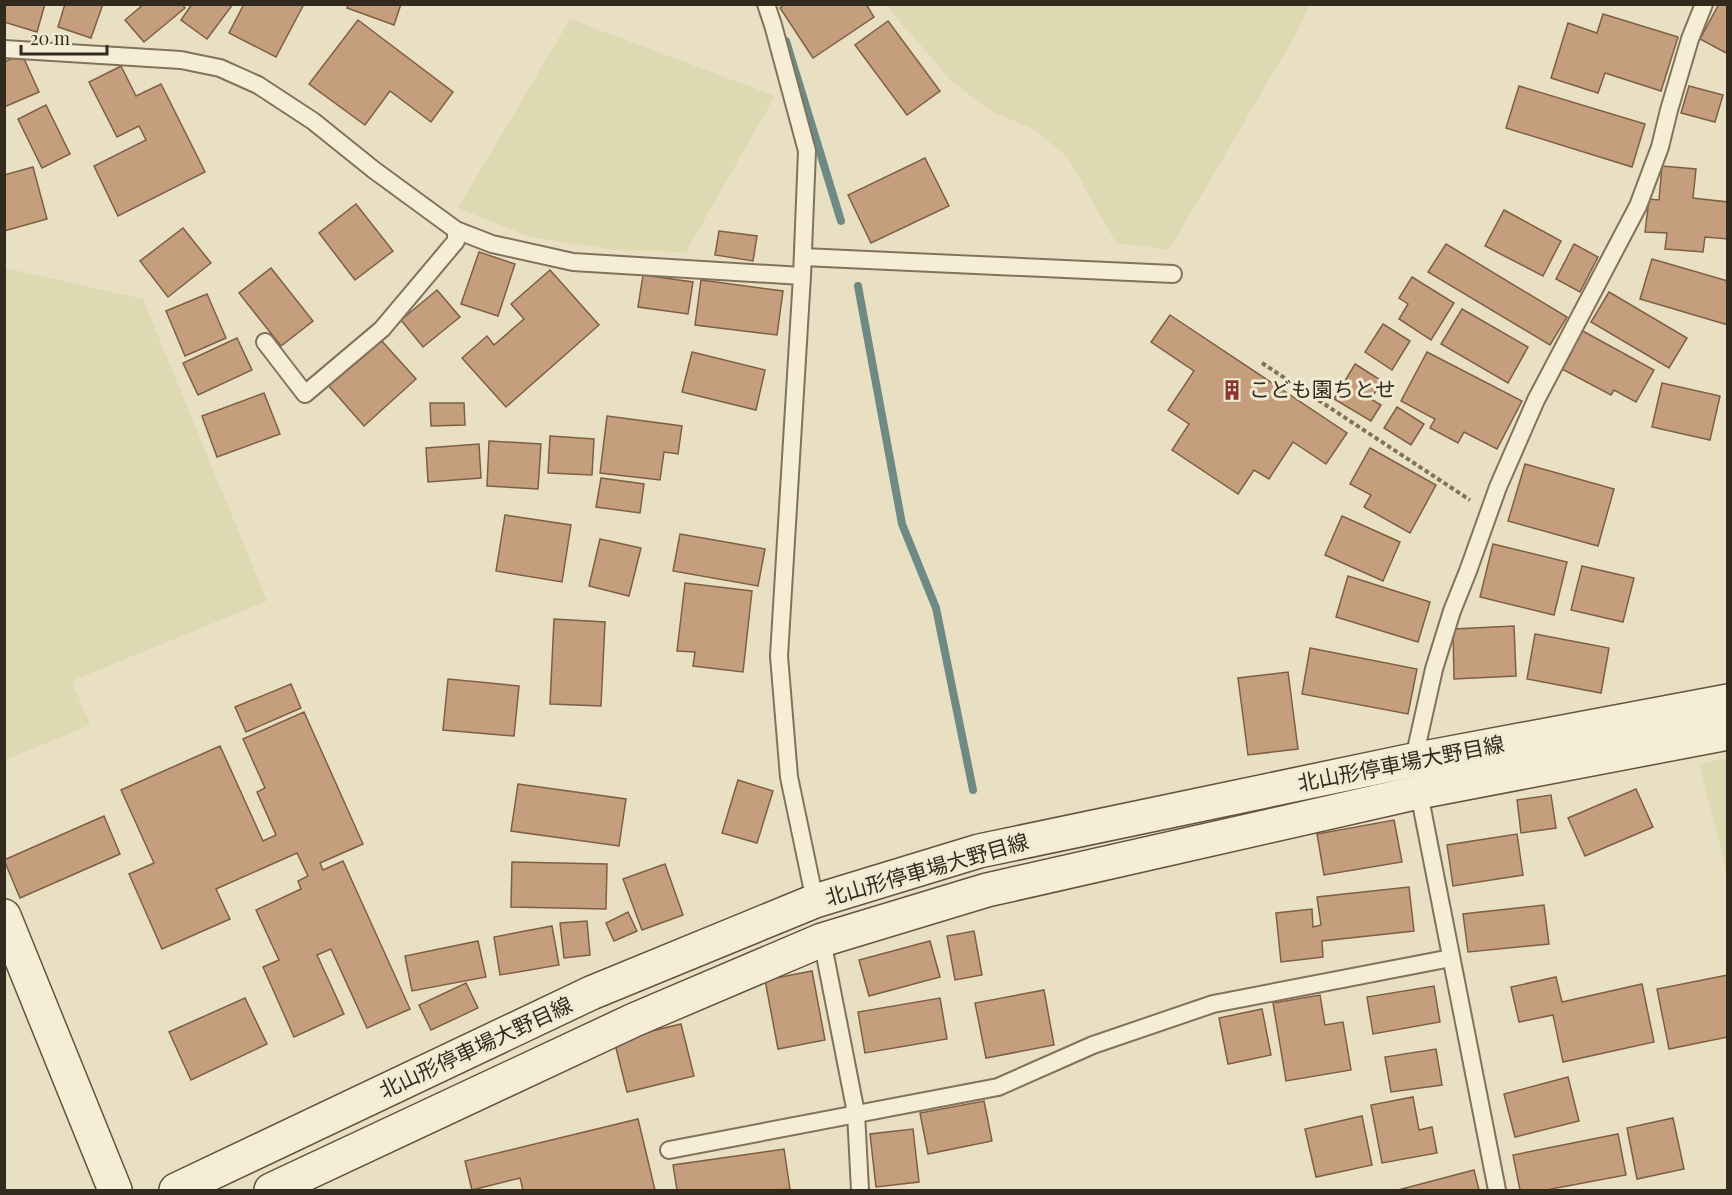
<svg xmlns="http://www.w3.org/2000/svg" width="1732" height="1195" viewBox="0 0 1732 1195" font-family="'Playfair Display','Noto Sans JP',serif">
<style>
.farmland{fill:#ded9b2}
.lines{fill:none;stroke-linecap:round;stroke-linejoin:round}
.stream{stroke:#6d8a84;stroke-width:8}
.building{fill:#c49e7d;stroke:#7e5f44;stroke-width:1.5}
.lane-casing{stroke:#82725c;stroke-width:20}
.secondary-casing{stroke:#63533f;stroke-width:36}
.path{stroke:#82725c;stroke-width:4;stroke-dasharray:4.5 3;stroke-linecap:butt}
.lane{stroke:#f5edd6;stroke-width:16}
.secondary{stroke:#f5edd6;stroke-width:33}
.labels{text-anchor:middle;stroke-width:6;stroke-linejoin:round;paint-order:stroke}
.poi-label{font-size:21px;fill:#332a1e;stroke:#f1ead2;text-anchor:start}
.street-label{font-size:21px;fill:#332a1e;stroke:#f1ead2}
</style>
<rect width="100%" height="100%" fill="#e9e0c3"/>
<g class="farmland">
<polygon points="886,5 1309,5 1295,36 1169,250 1116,243 1068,158 1035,130 993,112 952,82"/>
<polygon points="570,19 775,96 686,252 614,250 530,237 458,208"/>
<polygon points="5,268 143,299 267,601 72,681 90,725 5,760"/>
<polygon points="1727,758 1728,758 1727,872 1699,764"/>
</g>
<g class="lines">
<g class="stream">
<polyline points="786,41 841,221"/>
<polyline points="858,286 902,524 936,608 973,790"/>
</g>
</g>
<g class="building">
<polygon points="4,4 45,4 37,32 4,22"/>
<polygon points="65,4 103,4 91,38 58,27"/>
<polygon points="144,4 182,4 185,8 144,42 125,20"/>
<polygon points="192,4 233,4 207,39 181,20"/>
<polygon points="244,4 304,4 276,57 229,33"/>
<polygon points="348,4 401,4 394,25 347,8"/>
<polygon points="785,4 866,4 874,17 813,58 780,8"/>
<polygon points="1719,4 1728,4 1728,54 1700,39"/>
<polygon points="1603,14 1678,37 1661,91 1605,73 1598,93 1551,78 1568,23 1597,33"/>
<polygon points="358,20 453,92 431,122 390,91 365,125 309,84"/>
<polygon points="888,21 940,91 907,115 855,45"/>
<polygon points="22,54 39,92 4,107 4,62"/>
<polygon points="121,66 136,96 161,84 205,172 118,216 94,166 146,140 139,126 117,137 89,82"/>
<polygon points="1519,86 1645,124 1632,167 1506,128"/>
<polygon points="1689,86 1723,95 1715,122 1681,113"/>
<polygon points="46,105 70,154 42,168 18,119"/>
<polygon points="925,158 949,206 871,243 848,195"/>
<polygon points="1662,166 1696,169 1693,198 1728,202 1728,239 1705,237 1703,252 1665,249 1667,233 1645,232 1649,199 1659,200"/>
<polygon points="33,167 47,219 4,231 4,175"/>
<polygon points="356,204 393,251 355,280 319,233"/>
<polygon points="1504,210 1561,241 1543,276 1485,246"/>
<polygon points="183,228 211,263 168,297 140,261"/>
<polygon points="719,231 757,236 753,261 715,255"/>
<polygon points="1446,244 1567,317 1550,345 1428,272"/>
<polygon points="1574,244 1598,257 1580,292 1556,279"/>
<polygon points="479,252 515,264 498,316 461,304"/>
<polygon points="1652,259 1728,281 1728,325 1640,299"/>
<polygon points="271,268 313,321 281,346 239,293"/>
<polygon points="550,270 599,325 506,407 462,358 487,336 494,345 524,319 511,304"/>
<polygon points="643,275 693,282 688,314 638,307"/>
<polygon points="1412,277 1454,303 1431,340 1399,319 1408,304 1399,298"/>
<polygon points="701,280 783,291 777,335 695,325"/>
<polygon points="437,290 460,317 423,347 401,320"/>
<polygon points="1609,292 1687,338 1669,368 1591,322"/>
<polygon points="207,294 226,338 185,356 166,311"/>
<polygon points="1462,309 1528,347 1508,383 1441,344"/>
<polygon points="1170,315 1347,433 1326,464 1293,442 1269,479 1254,470 1238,494 1172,450 1189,424 1168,410 1194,371 1151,342"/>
<polygon points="1383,324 1410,341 1392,370 1365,352"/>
<polygon points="1581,330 1654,370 1636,402 1614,390 1611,395 1560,368"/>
<polygon points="237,338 252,370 198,395 183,363"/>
<polygon points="380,339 416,379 364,426 328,385"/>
<polygon points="692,352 765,370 756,410 682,392"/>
<polygon points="1427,352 1522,401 1497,449 1464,432 1458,443 1430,428 1435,419 1401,401"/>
<polygon points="1355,364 1382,381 1371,399 1381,405 1371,421 1334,399"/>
<polygon points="1662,383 1720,396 1710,440 1652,427"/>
<polygon points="264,393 280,434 217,457 202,416"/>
<polygon points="430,403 464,403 465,425 431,426"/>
<polygon points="1397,407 1424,424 1411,445 1384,428"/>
<polygon points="607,416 682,426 678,454 664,452 660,480 600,473"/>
<polygon points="550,436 594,439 592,475 548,473"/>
<polygon points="489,441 541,444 538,489 487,486"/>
<polygon points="479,444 481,478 428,482 426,448"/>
<polygon points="1370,448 1436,485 1410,533 1364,507 1371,495 1350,484"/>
<polygon points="1525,464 1614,489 1598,546 1508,521"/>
<polygon points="601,478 644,484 640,513 596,507"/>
<polygon points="505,515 571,525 562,582 496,571"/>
<polygon points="1342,516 1400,542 1383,581 1325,555"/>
<polygon points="680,534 765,549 758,586 673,571"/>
<polygon points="600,539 641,548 629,596 589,586"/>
<polygon points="1493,544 1567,562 1554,615 1480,597"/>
<polygon points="1582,566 1634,578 1623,622 1571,610"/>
<polygon points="1348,576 1430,602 1418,642 1336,617"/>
<polygon points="685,583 752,591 743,672 693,666 695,652 677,651"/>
<polygon points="554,619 605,622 601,706 550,704"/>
<polygon points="1514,626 1516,676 1454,679 1453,629"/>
<polygon points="1535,634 1609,648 1601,693 1527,679"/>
<polygon points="1310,648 1417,669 1408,714 1302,694"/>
<polygon points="1288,672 1298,749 1248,755 1238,678"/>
<polygon points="448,679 519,686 514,736 443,730"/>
<polygon points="291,684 301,708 246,732 235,707"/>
<polygon points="304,712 363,844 320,863 323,870 343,861 410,1009 367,1028 331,949 317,955 344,1014 294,1037 263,967 279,960 256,910 301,889 298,881 308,876 297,853 216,889 230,919 162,949 129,874 154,863 121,790 220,746 263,841 276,835 257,792 265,788 243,739"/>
<polygon points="738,780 773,791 757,843 722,833"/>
<polygon points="518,784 626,799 619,846 511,831"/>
<polygon points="1636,789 1653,827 1585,856 1568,818"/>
<polygon points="1551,795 1556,828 1521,833 1517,800"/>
<polygon points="104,816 120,854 20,898 4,860"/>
<polygon points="1394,820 1402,862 1324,875 1317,834"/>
<polygon points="1517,834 1523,875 1453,886 1447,845"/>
<polygon points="512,862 607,864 606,909 511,907"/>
<polygon points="665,864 683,915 642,930 623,879"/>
<polygon points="1409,887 1414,931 1322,941 1323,957 1281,962 1276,913 1312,909 1313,927 1321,925 1317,897"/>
<polygon points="1544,905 1549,944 1468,952 1463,914"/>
<polygon points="628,912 637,931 614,941 606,923"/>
<polygon points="587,921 590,955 564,958 560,923"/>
<polygon points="552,926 559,965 500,975 494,937"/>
<polygon points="974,931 982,975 955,980 947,936"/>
<polygon points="478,941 486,977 412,991 405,956"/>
<polygon points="930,941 940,977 869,996 859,960"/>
<polygon points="812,971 825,1040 778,1049 765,980"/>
<polygon points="1728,975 1728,1037 1669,1049 1657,989"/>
<polygon points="1556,977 1562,1002 1642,984 1654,1042 1563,1062 1553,1015 1519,1022 1511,987"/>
<polygon points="466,983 478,1008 431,1030 419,1005"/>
<polygon points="1434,986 1440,1022 1373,1034 1367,997"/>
<polygon points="1044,990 1054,1045 986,1058 975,1003"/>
<polygon points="1320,995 1325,1025 1343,1022 1351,1070 1286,1081 1273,1003"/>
<polygon points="245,998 267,1044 191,1080 169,1032"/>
<polygon points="940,998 947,1039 865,1053 858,1012"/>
<polygon points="1262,1009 1271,1055 1228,1064 1219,1018"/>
<polygon points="681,1024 694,1076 627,1092 614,1040"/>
<polygon points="1436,1049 1442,1085 1391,1092 1385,1057"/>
<polygon points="1568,1077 1579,1121 1515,1137 1504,1094"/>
<polygon points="1413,1097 1419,1130 1432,1127 1437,1153 1382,1163 1371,1105"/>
<polygon points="984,1101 992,1141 928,1154 920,1113"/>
<polygon points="1362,1116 1372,1165 1316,1177 1305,1129"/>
<polygon points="1673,1118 1684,1169 1637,1179 1627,1128"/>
<polygon points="638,1119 655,1190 523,1190 520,1178 472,1190 465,1161"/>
<polygon points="913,1129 919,1182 876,1187 870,1134"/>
<polygon points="1618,1134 1626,1175 1546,1190 1520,1190 1513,1155"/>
<polygon points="784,1149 790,1189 778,1190 677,1190 673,1165"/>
<polygon points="1474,1170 1479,1190 1398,1190"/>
</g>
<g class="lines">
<g class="lane-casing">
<g id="lane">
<polyline points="766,4 773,25 807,151 802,276 779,656 789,777 815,901"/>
<polyline points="4,49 181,60 220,68 258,85 313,121 374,170 456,230 492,244 573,262 802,276"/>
<polyline points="803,257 1173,274"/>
<polyline points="265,342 305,394 382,329 456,241 456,230"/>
<polyline points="1413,763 1434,669 1452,611 1468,571 1498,487 1536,400 1638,206 1660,147 1669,110 1690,39 1704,4"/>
<polyline points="1418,788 1497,1190"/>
<polyline points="822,940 856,1113 860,1190"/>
<polyline points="669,1150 998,1087 1093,1045 1213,1004 1451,958"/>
</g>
</g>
<g class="secondary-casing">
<g id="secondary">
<polyline points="4,916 115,1190"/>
<polyline points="176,1190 591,993 815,901 979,851 1413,760 1728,701"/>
<polyline points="271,1190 634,1020 822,940 987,890 1419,792 1728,733"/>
</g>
</g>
<polyline class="path" points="1262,363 1470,500"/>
<use href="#lane" class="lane"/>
<use href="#secondary" class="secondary"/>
</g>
<defs>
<g id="building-bare" transform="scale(1.62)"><path d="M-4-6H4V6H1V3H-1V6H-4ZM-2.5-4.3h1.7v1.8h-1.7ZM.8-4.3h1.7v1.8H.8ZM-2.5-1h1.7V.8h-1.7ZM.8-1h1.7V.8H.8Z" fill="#8b3632" stroke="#f1ead2" stroke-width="2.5" paint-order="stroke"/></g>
</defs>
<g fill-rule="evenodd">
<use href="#building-bare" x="1232" y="390"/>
</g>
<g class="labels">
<g class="poi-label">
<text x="1249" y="397">こども園ちとせ</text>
</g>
<g class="street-label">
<text transform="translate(1401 764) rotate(-11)" y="7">北山形停車場大野目線</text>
<text transform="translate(927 870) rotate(-16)" y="7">北山形停車場大野目線</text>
<text transform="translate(476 1048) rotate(-25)" y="7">北山形停車場大野目線</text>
</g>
</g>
<rect width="1732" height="1195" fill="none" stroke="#332a1e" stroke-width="12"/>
<path d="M21 45v9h86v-9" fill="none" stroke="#332a1e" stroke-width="3"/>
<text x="30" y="45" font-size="18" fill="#332a1e" stroke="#f1ead2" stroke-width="4.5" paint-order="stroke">20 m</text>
</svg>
